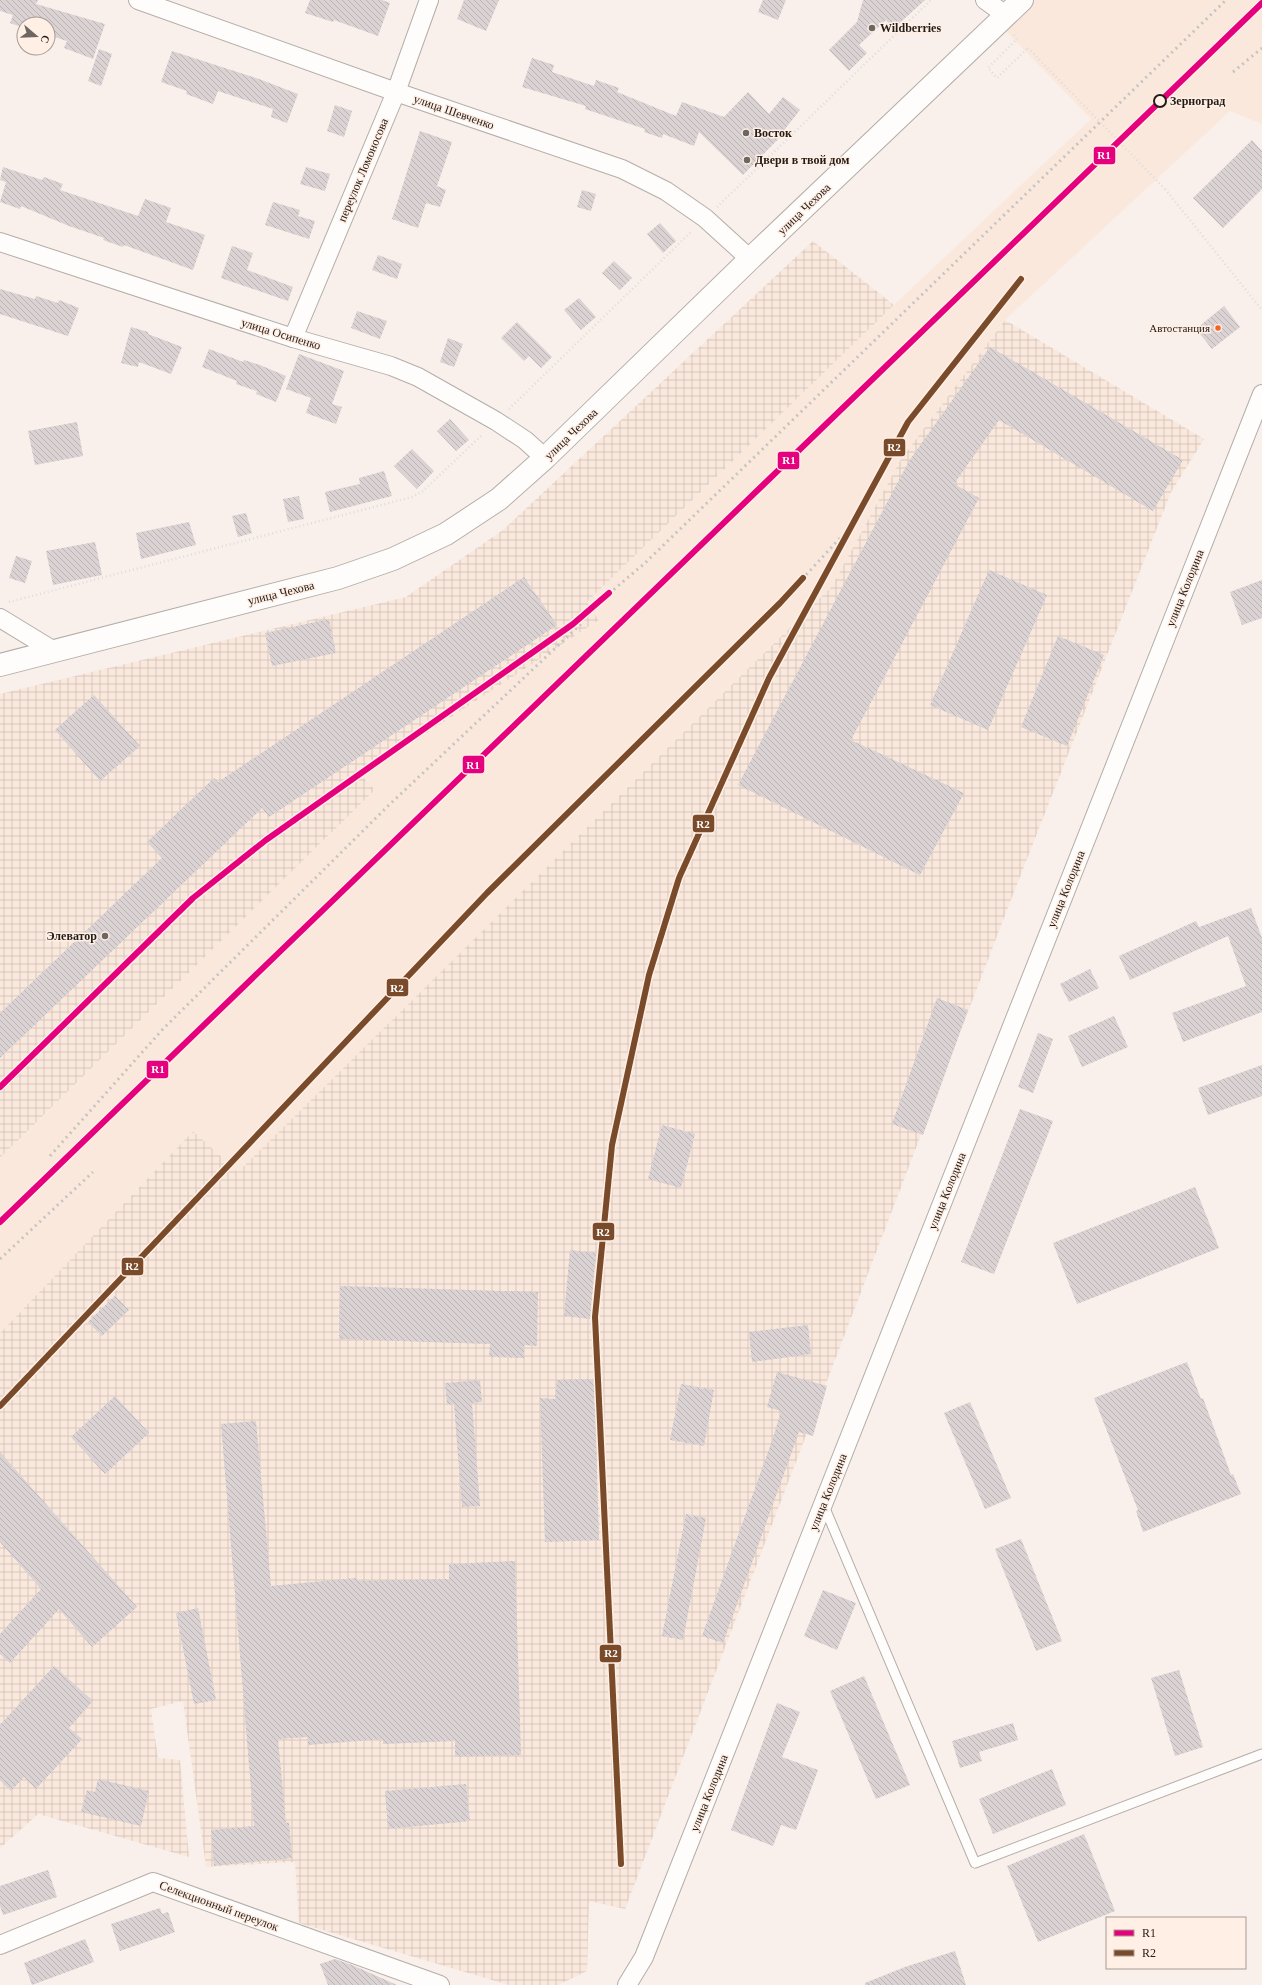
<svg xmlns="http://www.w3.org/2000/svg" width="1262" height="1985" viewBox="0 0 1262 1985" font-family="'Times New Roman',serif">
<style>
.industrial{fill:url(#industrial-grid)}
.built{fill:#fae8dc}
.building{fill:url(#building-back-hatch)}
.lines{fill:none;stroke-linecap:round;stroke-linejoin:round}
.service-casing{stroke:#b4ada8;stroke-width:11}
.minor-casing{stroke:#b4ada8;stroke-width:20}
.secondary-casing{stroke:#b4ada8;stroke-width:24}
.path{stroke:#dedcda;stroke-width:2.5;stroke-dasharray:1 3;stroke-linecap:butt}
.service{stroke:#fefdfc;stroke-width:9}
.minor{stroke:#fefdfc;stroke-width:18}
.secondary{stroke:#fefdfc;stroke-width:22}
.rail{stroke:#c6c4c2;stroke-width:3;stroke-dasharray:2 4;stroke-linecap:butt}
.path-bridge{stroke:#dedcda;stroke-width:2.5;stroke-dasharray:1 3;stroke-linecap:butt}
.rail-1-casing{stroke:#ffefe5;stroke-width:9}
.rail-2-casing{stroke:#ffefe5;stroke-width:9}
.rail-1{stroke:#e5007d;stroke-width:6}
.rail-2{stroke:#7a4b2a;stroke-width:6}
.poi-dot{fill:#6e6661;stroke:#ffefe5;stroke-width:1.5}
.stop-dot{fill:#ffefe5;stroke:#231c17;stroke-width:2}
.bus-dot{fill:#f26522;stroke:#ffefe5;stroke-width:1.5}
.labels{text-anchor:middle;stroke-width:3;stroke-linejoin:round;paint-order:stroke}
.bus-label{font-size:11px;fill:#231c17;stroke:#ffefe5;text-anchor:end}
.poi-label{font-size:12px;font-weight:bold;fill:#231c17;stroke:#ffefe5;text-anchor:start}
.stop-label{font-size:12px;font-weight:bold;fill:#231c17;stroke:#ffefe5;text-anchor:start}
.street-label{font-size:12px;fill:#231c17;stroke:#ffefe5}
.line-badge{stroke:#ffefe5;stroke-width:1.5}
.badge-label{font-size:11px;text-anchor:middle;font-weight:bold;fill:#fff}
</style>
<defs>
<pattern id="industrial-grid" width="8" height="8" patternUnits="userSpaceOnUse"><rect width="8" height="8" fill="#fae8dc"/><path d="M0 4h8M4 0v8" fill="none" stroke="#d6c6bc"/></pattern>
<pattern id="building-back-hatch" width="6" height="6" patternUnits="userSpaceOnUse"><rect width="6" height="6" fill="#dad2d3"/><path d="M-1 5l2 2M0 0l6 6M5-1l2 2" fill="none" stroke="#bbb4b4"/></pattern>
</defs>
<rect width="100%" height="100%" fill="#f9f0eb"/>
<g class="industrial">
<polygon points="813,241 894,305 587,602 599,620 362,776 375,790 0,1158 0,694 406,597 503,530"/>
<polygon points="1005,320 1204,439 1171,492 1007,910 625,1909 589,1901 587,1971 558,1985 509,1985 299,1923 295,1862 206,1867 183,1701 151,1709 158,1758 180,1760 189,1857 38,1814 0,1848 0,1333 193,1131 238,1171 832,586 901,459"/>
</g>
<polygon class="built" points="1035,0 1262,0 1262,124 1230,111 1005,320 901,459 832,586 238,1172 193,1131 0,1333 0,1158 375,790 362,776 599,620 587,602 894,305 1091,119 1004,29"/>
<g class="building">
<polygon points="0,0 38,0 36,4 105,24 93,59 64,48 67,41 48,35 48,24 24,24 24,28 10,23 13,15 0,11"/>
<polygon points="310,0 382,0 390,3 378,36 334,20 333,22 305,13"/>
<polygon points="464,0 499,0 486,31 457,19"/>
<polygon points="763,0 786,0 778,20 758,12"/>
<polygon points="863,0 925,0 893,29 886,20 859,45 867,53 849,71 829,50 857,22"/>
<polygon points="99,49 112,54 101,86 88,81"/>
<polygon points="172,51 259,79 298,94 287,123 271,117 273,109 218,91 213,104 186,94 187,91 161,82"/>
<polygon points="532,58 554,65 552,72 594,86 596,80 619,88 617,92 676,116 682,102 724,117 748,92 769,114 783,97 800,110 785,129 786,131 743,175 699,132 694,146 663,134 662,138 644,132 645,129 585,109 586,106 522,87"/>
<polygon points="335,105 352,111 344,137 327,131"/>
<polygon points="420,131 452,142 437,186 446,190 440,207 426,203 418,228 392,219"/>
<polygon points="1252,140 1262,151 1262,189 1223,228 1193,198"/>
<polygon points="3,167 42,180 44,177 63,184 60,190 138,216 145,199 171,208 166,222 205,235 193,270 124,245 123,247 103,240 104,238 69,226 21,206 20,209 0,202 6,182 0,180"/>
<polygon points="306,167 330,174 325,191 300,184"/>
<polygon points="582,190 596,194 591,211 577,207"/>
<polygon points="273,202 300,210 298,216 315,221 309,239 265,225"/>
<polygon points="660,223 676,241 663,253 647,234"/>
<polygon points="232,246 253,253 247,270 293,287 288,301 221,278"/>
<polygon points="378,255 402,264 397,279 372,270"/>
<polygon points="614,261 632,278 620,290 602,273"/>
<polygon points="0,289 35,299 36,296 58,303 59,300 79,308 68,336 0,314"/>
<polygon points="579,298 596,317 581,330 564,310"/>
<polygon points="1224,306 1240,327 1212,349 1196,329"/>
<polygon points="357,311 387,321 380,339 351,328"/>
<polygon points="517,322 552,357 541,368 529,356 524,361 501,338"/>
<polygon points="131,327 148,332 148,334 182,347 171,374 139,362 138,367 121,363"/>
<polygon points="448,338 463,344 454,367 440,362"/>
<polygon points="990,347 1183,460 1153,511 999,420 954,484 979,498 851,740 964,793 920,875 738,785 909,461"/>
<polygon points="209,349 243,362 244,360 260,365 286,376 276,402 256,394 257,391 236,384 237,381 202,367"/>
<polygon points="299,354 344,371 332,404 342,407 336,424 306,413 311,398 286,389"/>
<polygon points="450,419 469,440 456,451 437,431"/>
<polygon points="77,422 83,456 35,465 28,431"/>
<polygon points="412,449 434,471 417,489 394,466"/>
<polygon points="384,471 392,496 330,512 325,492 360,484 359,478"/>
<polygon points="299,496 304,519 288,522 283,499"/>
<polygon points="246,513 252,533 238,537 232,516"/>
<polygon points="189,522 196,545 141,559 136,533"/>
<polygon points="95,542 102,575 53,585 46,551"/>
<polygon points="16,556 32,561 25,583 9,578"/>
<polygon points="989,570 1047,595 988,730 930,705"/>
<polygon points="524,577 557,625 269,817 262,808 0,1058 0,1013 162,858 147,842 214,778 218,782"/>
<polygon points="1262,580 1262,618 1242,625 1230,592"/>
<polygon points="329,619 336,653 272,666 265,633"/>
<polygon points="1058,636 1104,655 1067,746 1021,727"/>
<polygon points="94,695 140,746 100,781 55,730"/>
<polygon points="1251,908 1262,938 1262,1012 1183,1042 1172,1013 1246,986 1228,936 1130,980 1119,956 1196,921 1199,927"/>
<polygon points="1090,969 1099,988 1069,1002 1060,984"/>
<polygon points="937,998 968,1010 923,1135 892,1124"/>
<polygon points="1114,1016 1128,1047 1082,1067 1068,1036"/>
<polygon points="1038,1033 1053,1039 1033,1093 1018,1087"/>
<polygon points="1262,1065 1262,1096 1208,1115 1198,1088"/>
<polygon points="1020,1109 1053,1121 994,1274 961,1262"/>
<polygon points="662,1125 695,1134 681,1188 648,1179"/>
<polygon points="1195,1187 1219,1248 1077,1304 1053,1243"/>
<polygon points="570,1250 596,1253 590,1319 564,1316"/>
<polygon points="340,1286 538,1292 537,1346 524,1345 524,1358 489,1357 490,1344 339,1339"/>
<polygon points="115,1296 129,1310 102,1336 88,1322"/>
<polygon points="808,1325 811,1354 752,1362 749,1332"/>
<polygon points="1187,1362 1201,1399 1203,1398 1231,1475 1233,1474 1241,1494 1143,1532 1136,1511 1138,1510 1094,1398"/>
<polygon points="777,1372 827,1386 813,1436 799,1432 723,1643 702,1636 773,1438 781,1411 767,1407"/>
<polygon points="594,1379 599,1540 545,1542 540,1398 555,1399 557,1380"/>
<polygon points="480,1380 482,1402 472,1403 480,1506 462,1507 454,1404 447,1405 445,1383"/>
<polygon points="681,1384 714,1390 704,1446 670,1440"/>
<polygon points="115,1396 149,1433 105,1474 71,1437"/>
<polygon points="970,1402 1011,1498 985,1509 944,1413"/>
<polygon points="256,1421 271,1586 356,1578 357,1581 449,1579 449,1564 515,1561 521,1755 455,1757 455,1741 383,1744 383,1739 308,1745 308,1737 278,1739 286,1823 289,1822 292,1858 214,1866 211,1830 254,1826 221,1424"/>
<polygon points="0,1452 137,1607 92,1647 59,1609 10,1663 0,1654 0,1634 41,1589 0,1542"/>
<polygon points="686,1514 706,1518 683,1640 662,1636"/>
<polygon points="1021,1539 1062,1641 1036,1651 995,1549"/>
<polygon points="823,1590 856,1603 837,1650 804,1636"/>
<polygon points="198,1608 216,1700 194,1704 176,1613"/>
<polygon points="54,1666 93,1701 69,1728 82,1739 36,1789 24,1777 11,1791 0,1780 0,1725"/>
<polygon points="1179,1670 1203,1747 1175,1756 1151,1678"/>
<polygon points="864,1676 910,1785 876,1799 830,1691"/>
<polygon points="777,1703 800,1712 782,1757 818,1770 796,1830 781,1825 773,1846 731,1830"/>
<polygon points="1013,1723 1018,1740 979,1752 982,1761 960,1768 952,1741"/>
<polygon points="1052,1769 1066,1805 993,1834 979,1799"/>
<polygon points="98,1779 149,1791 141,1826 81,1812 87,1790 95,1792"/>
<polygon points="466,1784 470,1821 388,1829 385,1791"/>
<polygon points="1084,1834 1115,1911 1038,1942 1007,1866"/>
<polygon points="48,1870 57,1897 3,1915 0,1906 0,1886"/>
<polygon points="160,1908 162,1914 168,1912 175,1932 120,1951 111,1924"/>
<polygon points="85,1939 94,1962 32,1985 24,1963"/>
<polygon points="955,1951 966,1985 865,1985 865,1983 905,1967"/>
<polygon points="335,1959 352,1965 397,1985 328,1985 320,1964"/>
</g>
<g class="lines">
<g class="service-casing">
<polyline id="service" points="824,1506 975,1863 1262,1754"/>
</g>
<g class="minor-casing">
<g id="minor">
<polyline points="138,0 396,92 622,169 666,191 705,218 750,259"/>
<polyline points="985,0 1007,16"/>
<polyline points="0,242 293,338 391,366 418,377 496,421 525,440 545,458"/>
<polyline points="293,338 396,92 429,0"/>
<polyline points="0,618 54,651"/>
<polyline points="0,1945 153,1882 440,1985"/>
<polyline points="627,1985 644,1957 1262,394"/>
</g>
</g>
<g class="secondary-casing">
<polyline id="secondary" points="0,665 338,578 393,559 446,534 499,499 545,458 750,259 1022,0"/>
</g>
<g class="path">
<polyline points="1014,35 1017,39 988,68 997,78 1028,48"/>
<polyline points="1165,189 1262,310"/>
<polyline points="717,207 931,0"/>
<polyline points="509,409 692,231"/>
<polyline points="9,602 412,497 423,491 483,434"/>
</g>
<use href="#service" class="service"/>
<use href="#minor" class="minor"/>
<use href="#secondary" class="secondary"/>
<g class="rail">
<polyline points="1233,72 1262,48"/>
<polyline points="0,1087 193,898 266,840 573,624 645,563 1226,0"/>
<polyline points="50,1156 162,1030 388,806 583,622"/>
<polyline points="43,1180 1262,3"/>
<polyline points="0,1259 93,1172"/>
<polyline points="0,1406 487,893 780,603 841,537"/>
<polyline points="621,1864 595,1317 612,1145 649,975 679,878 769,678 908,422 1021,279"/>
</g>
<polyline class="path-bridge" points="1028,48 1165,189"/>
<g class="rail-1-casing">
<g id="rail-1">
<polyline points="0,1087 193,898 266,840 573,624 609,593"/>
<polyline points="0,1222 1262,3"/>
</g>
</g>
<g class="rail-2-casing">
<g id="rail-2">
<polyline points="0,1406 487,893 780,603 803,578"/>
<polyline points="621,1864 595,1317 612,1145 649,975 679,878 769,678 908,422 1021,279"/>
</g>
</g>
<use href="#rail-1" class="rail-1"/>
<use href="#rail-2" class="rail-2"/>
</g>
<g class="poi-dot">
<circle cx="872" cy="28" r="4"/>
<circle cx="746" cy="133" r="4"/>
<circle cx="747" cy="160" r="4"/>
<circle cx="105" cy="936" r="4"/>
</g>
<circle class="stop-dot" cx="1160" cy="101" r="6"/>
<circle class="bus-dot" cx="1218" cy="328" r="3.5"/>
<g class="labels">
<g class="bus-label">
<text x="1210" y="332">Автостанция</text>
</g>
<g class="poi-label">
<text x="880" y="32">Wildberries</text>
<text x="754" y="137">Восток</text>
<text x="755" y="164">Двери в твой дом</text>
<text x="97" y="940" text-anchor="end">Элеватор</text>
</g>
<g class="stop-label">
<text x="1170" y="105">Зерноград</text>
</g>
<g class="street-label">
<text transform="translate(454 112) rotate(19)" y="4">улица Шевченко</text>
<text transform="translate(363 170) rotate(-67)" y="4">переулок Ломоносова</text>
<text transform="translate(804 209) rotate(-44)" y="4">улица Чехова</text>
<text transform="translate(281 334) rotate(17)" y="4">улица Осипенко</text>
<text transform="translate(571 434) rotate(-44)" y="4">улица Чехова</text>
<text transform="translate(1185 588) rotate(-68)" y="4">улица Колодина</text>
<text transform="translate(281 593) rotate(-14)" y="4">улица Чехова</text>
<text transform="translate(1066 889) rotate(-68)" y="4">улица Колодина</text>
<text transform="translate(947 1191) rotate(-68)" y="4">улица Колодина</text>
<text transform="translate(828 1492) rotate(-68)" y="4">улица Колодина</text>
<text transform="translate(709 1793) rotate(-68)" y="4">улица Колодина</text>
<text transform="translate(219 1906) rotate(20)" y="4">Селекционный переулок</text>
</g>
</g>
<g class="line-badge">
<rect x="1093" y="146" width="23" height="19" rx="4" fill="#e5007d"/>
<rect x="883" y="438" width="23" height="19" rx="4" fill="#7a4b2a"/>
<rect x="777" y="451" width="23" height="19" rx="4" fill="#e5007d"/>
<rect x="462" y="755" width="23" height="19" rx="4" fill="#e5007d"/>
<rect x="692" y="814" width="23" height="19" rx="4" fill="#7a4b2a"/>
<rect x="386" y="978" width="23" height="19" rx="4" fill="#7a4b2a"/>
<rect x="146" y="1060" width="23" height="19" rx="4" fill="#e5007d"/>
<rect x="592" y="1222" width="23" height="19" rx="4" fill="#7a4b2a"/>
<rect x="121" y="1257" width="23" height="19" rx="4" fill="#7a4b2a"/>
<rect x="599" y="1644" width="23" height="19" rx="4" fill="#7a4b2a"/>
</g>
<g class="badge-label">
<text x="1104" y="159">R1</text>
<text x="894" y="451">R2</text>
<text x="789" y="464">R1</text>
<text x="473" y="769">R1</text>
<text x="703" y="828">R2</text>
<text x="397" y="992">R2</text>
<text x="158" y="1073">R1</text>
<text x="603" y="1236">R2</text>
<text x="132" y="1270">R2</text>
<text x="611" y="1657">R2</text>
</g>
<rect x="1106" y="1917" width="140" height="52" fill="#ffefe5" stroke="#a79b93"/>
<rect x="1114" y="1930" width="20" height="6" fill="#e5007d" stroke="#a79b93"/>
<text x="1142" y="1937" font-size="12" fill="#231c17">R1</text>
<rect x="1114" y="1950" width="20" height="6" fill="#7a4b2a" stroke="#a79b93"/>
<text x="1142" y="1957" font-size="12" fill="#231c17">R2</text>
<g transform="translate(36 36) rotate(109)"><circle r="19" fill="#ffefe5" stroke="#a79b93"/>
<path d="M0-3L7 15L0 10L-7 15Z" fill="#6e6661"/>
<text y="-6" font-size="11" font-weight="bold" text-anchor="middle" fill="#231c17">С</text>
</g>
</svg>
